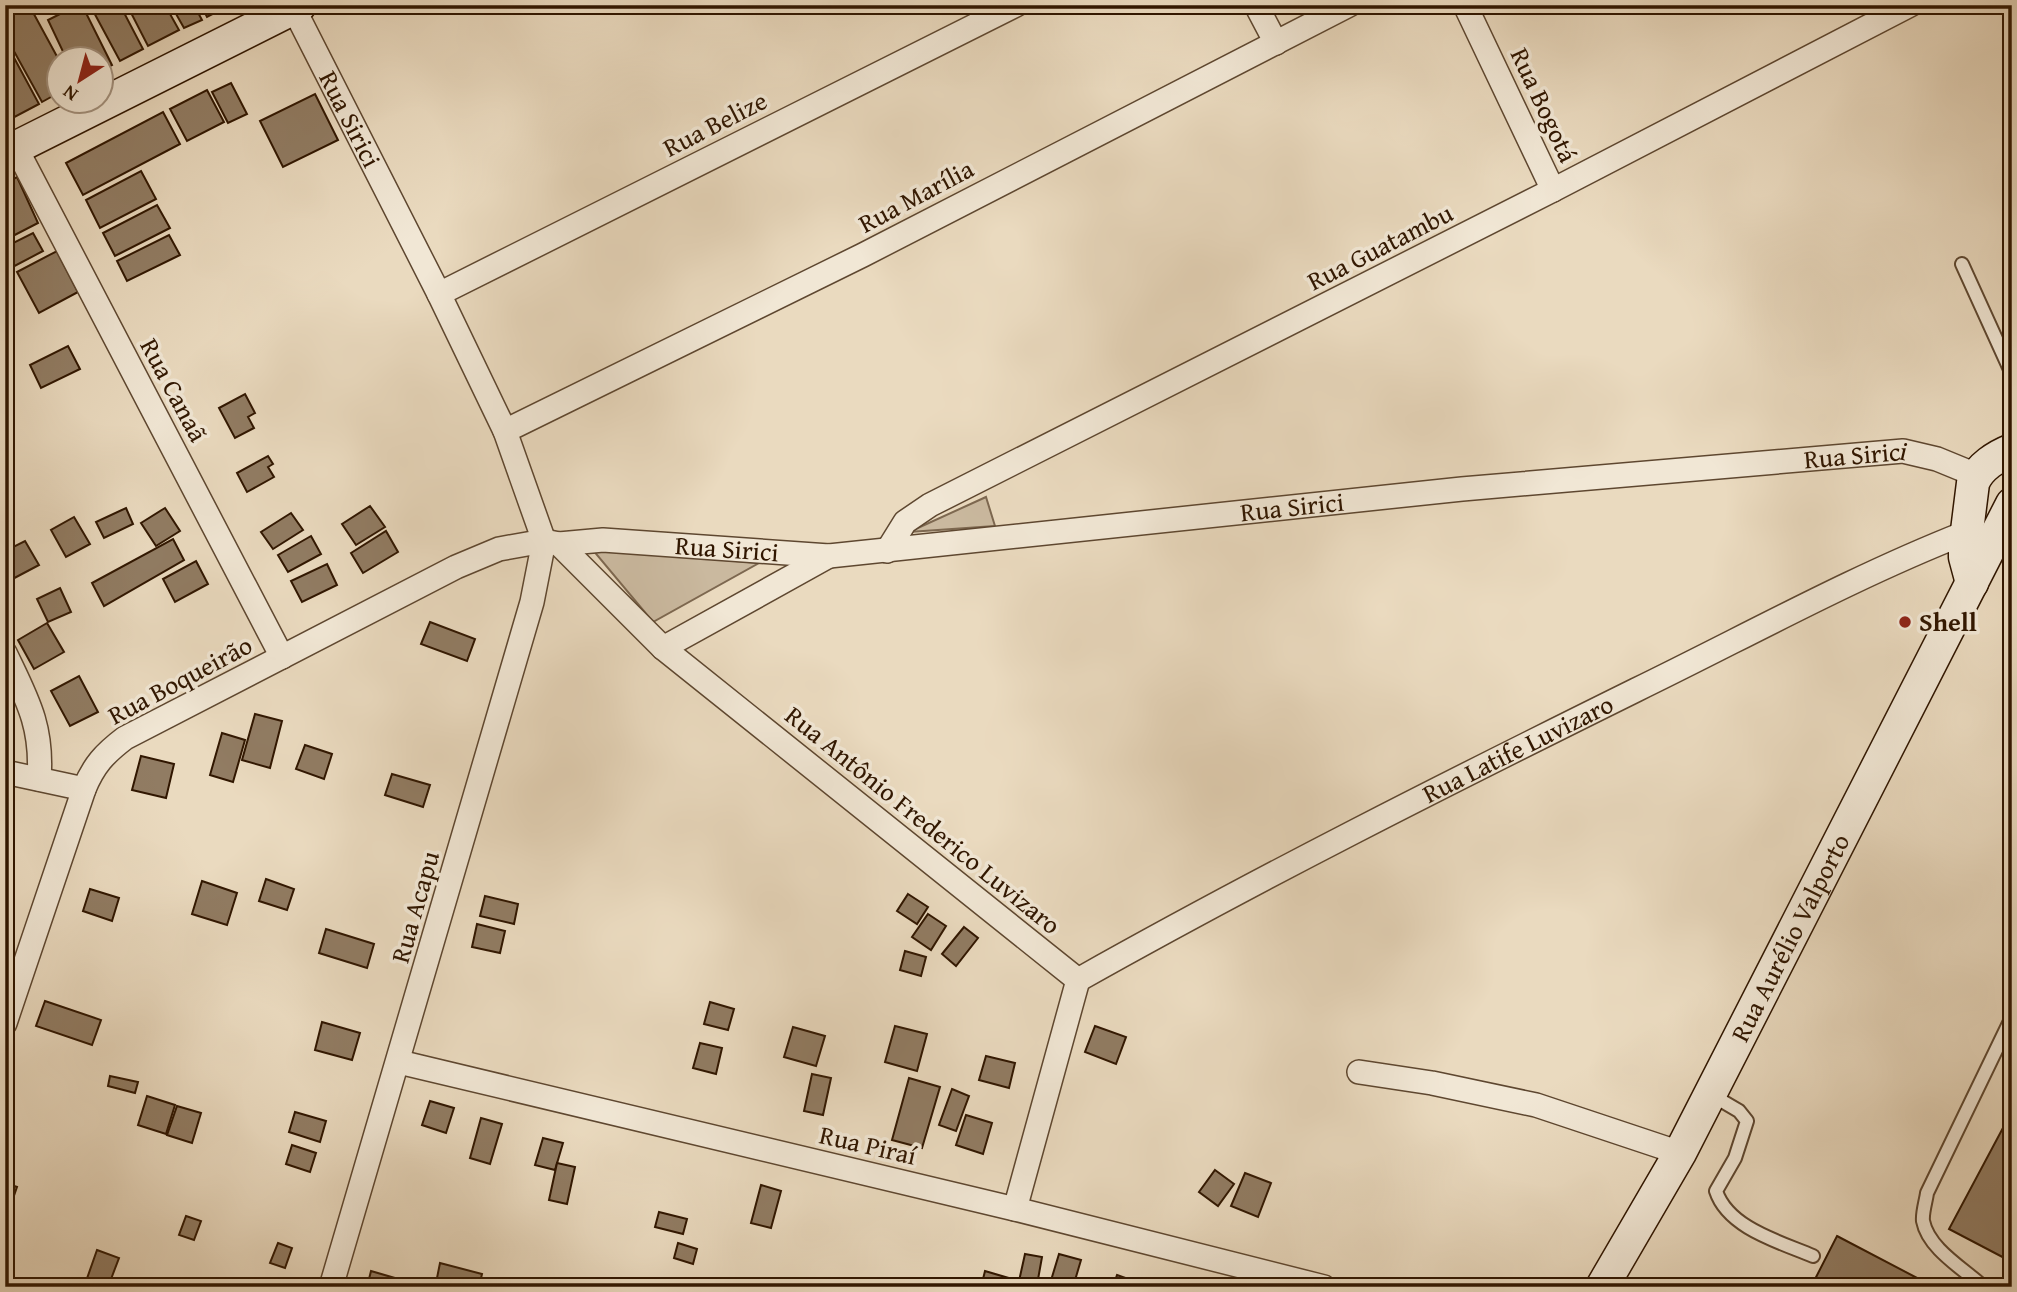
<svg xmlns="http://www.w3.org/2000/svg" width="2017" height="1292" viewBox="0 0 2017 1292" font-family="'Gentium Book Plus',serif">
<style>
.green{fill:#cab99f;stroke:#7d6850;stroke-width:2}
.building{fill:#917c63;stroke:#301600;stroke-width:2}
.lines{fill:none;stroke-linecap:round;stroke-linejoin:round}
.lane-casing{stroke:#5e4730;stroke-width:16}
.street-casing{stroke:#5e4730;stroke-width:26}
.secondary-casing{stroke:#301600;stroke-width:35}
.lane{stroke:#f1e7d5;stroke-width:12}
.street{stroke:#f1e7d5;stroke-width:23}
.secondary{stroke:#f1e7d5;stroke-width:32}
.poi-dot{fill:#8f2418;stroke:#f1e7d5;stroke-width:2.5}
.labels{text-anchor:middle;stroke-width:7;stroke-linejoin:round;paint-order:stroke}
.street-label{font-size:26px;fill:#301600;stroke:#f1e7d5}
.poi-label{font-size:26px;font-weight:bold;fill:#301600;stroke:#f1e7d5;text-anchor:start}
</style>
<rect width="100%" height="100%" fill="#eadabf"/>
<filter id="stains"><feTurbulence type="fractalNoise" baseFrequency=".00286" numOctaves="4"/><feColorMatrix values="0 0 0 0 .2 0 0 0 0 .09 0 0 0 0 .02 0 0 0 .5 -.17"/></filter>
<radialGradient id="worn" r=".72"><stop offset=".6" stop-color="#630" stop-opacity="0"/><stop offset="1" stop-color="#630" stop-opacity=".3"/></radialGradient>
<g class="green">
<polygon points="986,497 995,526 909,532"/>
<polygon points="592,549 759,563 653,622"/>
</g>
<g class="building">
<polygon points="5,5 29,5 60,62 60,92 42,102 5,35"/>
<polygon points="35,5 55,5 39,13"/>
<polygon points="78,5 82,5 112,65 102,70 102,60 67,60 48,20"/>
<polygon points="94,5 120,5 143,49 120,61 91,7"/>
<polygon points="127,5 165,5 179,30 148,46"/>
<polygon points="171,5 194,5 202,20 184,28"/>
<polygon points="201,5 230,5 207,17"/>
<polygon points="5,41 39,104 7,121 5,118"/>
<polygon points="231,83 247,114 228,123 212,92"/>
<polygon points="207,90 224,122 187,141 170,109"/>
<polygon points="315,94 338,140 283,167 260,121"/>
<polygon points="163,112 180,144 83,195 66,163"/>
<polygon points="141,171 156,199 100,228 86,200"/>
<polygon points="17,177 38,223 5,240 5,183"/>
<polygon points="157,205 170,228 115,256 103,233"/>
<polygon points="33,233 43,251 5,271 5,247"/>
<polygon points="169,235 180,255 127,281 117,261"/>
<polygon points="57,251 78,292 39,313 17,272"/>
<polygon points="68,346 80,369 41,388 30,365"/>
<polygon points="245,394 255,413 248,417 254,428 235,438 219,408"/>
<polygon points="268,456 273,464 268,467 274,477 247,492 237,473"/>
<polygon points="370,506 385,527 356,545 342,524"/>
<polygon points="126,508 133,524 104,538 96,522"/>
<polygon points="165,508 180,531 156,546 141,523"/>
<polygon points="291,513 303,530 273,549 261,532"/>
<polygon points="74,517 90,544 66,557 51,530"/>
<polygon points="386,531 398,552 363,573 351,553"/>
<polygon points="311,536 321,554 288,572 278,555"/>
<polygon points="173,539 184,560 104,606 92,583"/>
<polygon points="25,541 39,565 5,583 5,551"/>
<polygon points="196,561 208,584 175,602 163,579"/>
<polygon points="327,564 337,585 302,602 291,581"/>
<polygon points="60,588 71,612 48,622 37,599"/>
<polygon points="430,622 475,639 467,661 421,644"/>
<polygon points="47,623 64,652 34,669 18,640"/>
<polygon points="79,676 98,712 70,726 51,691"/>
<polygon points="255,714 282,721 270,768 242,760"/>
<polygon points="222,733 245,740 233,782 210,775"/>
<polygon points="305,745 332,754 324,779 296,769"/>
<polygon points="141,756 174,764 166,798 132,790"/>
<polygon points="392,774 430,785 423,807 385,795"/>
<polygon points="266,879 294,889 287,910 259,901"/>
<polygon points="202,881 237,893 227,925 192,914"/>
<polygon points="90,889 119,898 112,921 83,911"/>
<polygon points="908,894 928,907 917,924 897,911"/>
<polygon points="485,896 518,904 514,924 480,916"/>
<polygon points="928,914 946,926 931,950 912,937"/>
<polygon points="477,924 505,931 500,953 472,947"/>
<polygon points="964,927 978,938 956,966 942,954"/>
<polygon points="326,929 374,944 367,968 319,953"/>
<polygon points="905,951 926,957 921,976 900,970"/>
<polygon points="45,1001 101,1020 92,1045 36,1026"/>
<polygon points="710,1002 734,1009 728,1030 704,1024"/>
<polygon points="322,1022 360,1033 352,1060 315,1050"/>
<polygon points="895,1026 927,1034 917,1071 885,1062"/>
<polygon points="1095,1026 1126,1037 1116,1064 1085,1052"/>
<polygon points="793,1027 825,1036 816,1066 784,1057"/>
<polygon points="700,1043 722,1048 716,1074 693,1068"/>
<polygon points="986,1056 1015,1063 1009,1088 979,1080"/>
<polygon points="812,1074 831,1078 823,1115 804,1111"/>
<polygon points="110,1076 138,1082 135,1093 108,1086"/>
<polygon points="909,1078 940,1087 922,1148 892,1140"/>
<polygon points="952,1089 969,1096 956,1131 939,1125"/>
<polygon points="147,1096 175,1105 166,1134 138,1125"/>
<polygon points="430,1101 454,1108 446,1133 422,1125"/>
<polygon points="177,1106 201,1113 192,1143 167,1135"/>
<polygon points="2012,1111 2012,1262 1949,1229"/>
<polygon points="295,1112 326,1121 320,1142 289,1132"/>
<polygon points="966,1115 992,1123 983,1154 956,1145"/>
<polygon points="481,1118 502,1124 490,1164 470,1158"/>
<polygon points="543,1138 563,1143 555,1170 535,1165"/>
<polygon points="292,1145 316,1153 310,1172 286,1164"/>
<polygon points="557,1163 575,1167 567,1204 549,1200"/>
<polygon points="1215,1170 1234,1184 1218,1206 1199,1192"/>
<polygon points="1245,1173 1271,1183 1258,1217 1231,1206"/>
<polygon points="5,1183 17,1187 5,1222"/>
<polygon points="761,1185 781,1191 771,1228 751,1223"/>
<polygon points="659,1212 687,1219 683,1234 655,1227"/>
<polygon points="186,1216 201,1221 194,1240 179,1235"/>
<polygon points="1837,1236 1921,1280 1918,1287 1811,1287"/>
<polygon points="278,1243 292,1248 285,1268 270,1263"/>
<polygon points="678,1243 697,1249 693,1264 674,1258"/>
<polygon points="97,1250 119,1258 108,1287 84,1287"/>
<polygon points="1025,1254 1042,1257 1037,1285 1019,1281"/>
<polygon points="1059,1254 1081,1260 1073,1287 1049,1287"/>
<polygon points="440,1263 482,1274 479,1287 469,1287 437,1278"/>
<polygon points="371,1271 412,1283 411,1287 367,1287"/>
<polygon points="985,1271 1012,1279 1009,1287 995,1287 982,1283"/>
<polygon points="1117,1275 1137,1282 1135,1287 1113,1287"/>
</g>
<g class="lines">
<g class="lane-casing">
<g id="lane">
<polyline points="1962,264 2012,374"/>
<path d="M1710,1094l29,17 8,10 -12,37 -19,33c12,37 64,51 97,65"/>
<path d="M1979,1283c-20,-17 -51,-36 -56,-62 -1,-8 3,-20 4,-28l85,-176"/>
</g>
</g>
<g class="street-casing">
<g id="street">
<path id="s1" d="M292,5l147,289 66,137 39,110"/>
<polyline points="1256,5 1276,43"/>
<polyline points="1465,5 1553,190"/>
<polyline points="16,148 282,657"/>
<polyline points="439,294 1016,5"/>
<polyline points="505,431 863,255 1349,5"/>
<polyline points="559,544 663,648 1078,980"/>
<polyline points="887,551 905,522 930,505 1553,190 1910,5"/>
<polyline points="663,648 829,556"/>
<path d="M5,653c22,46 38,73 34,126"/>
<polyline points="5,772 84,789"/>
<path id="s2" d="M1078,980c183,-103 370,-197 558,-290 109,-53 217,-113 329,-157"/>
<path id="s3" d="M5,1023l79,-234c10,-24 20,-35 41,-51l331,-171 43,-18 45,-8 15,3 44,-4 226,16 633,-67 441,-38 34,8 39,16"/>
<polyline points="399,1062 1015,1209 1324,1287"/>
<polyline points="1359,1072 1432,1083 1536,1105 1680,1153"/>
<polyline points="1015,1209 1078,980"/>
<polyline points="331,1287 532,602 544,541"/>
</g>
</g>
<g class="secondary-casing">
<g id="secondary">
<polyline points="5,153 300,5"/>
<path d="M1972,583l-7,-26v-10l8,-64c6,-16 24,-27 39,-33"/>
<path id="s4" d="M1602,1287l78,-134 332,-649"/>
</g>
</g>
<use href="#lane" class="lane"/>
<use href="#street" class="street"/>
<use href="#secondary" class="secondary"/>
</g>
<circle class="poi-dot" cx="1905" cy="622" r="7"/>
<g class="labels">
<g class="street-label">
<text transform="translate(1544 105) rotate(65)" y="9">Rua Bogotá</text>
<text dy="9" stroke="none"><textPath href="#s1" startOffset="128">Rua Sirici</textPath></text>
<text transform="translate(715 124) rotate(-27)" y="9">Rua Belize</text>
<text transform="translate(916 196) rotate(-28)" y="9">Rua Marília</text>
<text transform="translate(1380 247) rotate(-27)" y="9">Rua Guatambu</text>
<text transform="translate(174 390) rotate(62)" y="9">Rua Canaã</text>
<text dy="9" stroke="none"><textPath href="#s3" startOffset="2096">Rua Sirici</textPath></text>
<text dy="9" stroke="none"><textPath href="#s3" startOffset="1530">Rua Sirici</textPath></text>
<text dy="9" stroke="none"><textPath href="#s3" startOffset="962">Rua Sirici</textPath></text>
<text transform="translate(180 680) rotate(-28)" y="9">Rua Boqueirão</text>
<text dy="9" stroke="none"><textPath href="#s2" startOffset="497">Rua Latife Luvizaro</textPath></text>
<text transform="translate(923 820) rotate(39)" y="9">Rua Antônio Frederico Luvizaro</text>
<text transform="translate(415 907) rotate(-74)" y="9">Rua Acapu</text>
<text dy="9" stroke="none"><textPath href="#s4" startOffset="397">Rua Aurélio Valporto</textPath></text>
<text transform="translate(868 1145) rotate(13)" y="9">Rua Piraí</text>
</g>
<g class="poi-label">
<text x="1919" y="631">Shell</text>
</g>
</g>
<rect width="2017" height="1292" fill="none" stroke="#eadabf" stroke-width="28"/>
<rect x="7" y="7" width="2003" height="1278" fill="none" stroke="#301600" stroke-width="3.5"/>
<rect x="14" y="14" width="1989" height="1264" fill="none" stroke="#301600" stroke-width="2"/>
<g transform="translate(80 80) rotate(216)"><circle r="33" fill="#f1e7d5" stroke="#a49380" stroke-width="2"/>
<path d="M0-5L12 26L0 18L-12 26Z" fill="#8f2418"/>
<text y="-10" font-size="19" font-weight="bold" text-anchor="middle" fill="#301600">N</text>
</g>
<rect width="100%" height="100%" filter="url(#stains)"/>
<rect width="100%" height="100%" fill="url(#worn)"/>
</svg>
